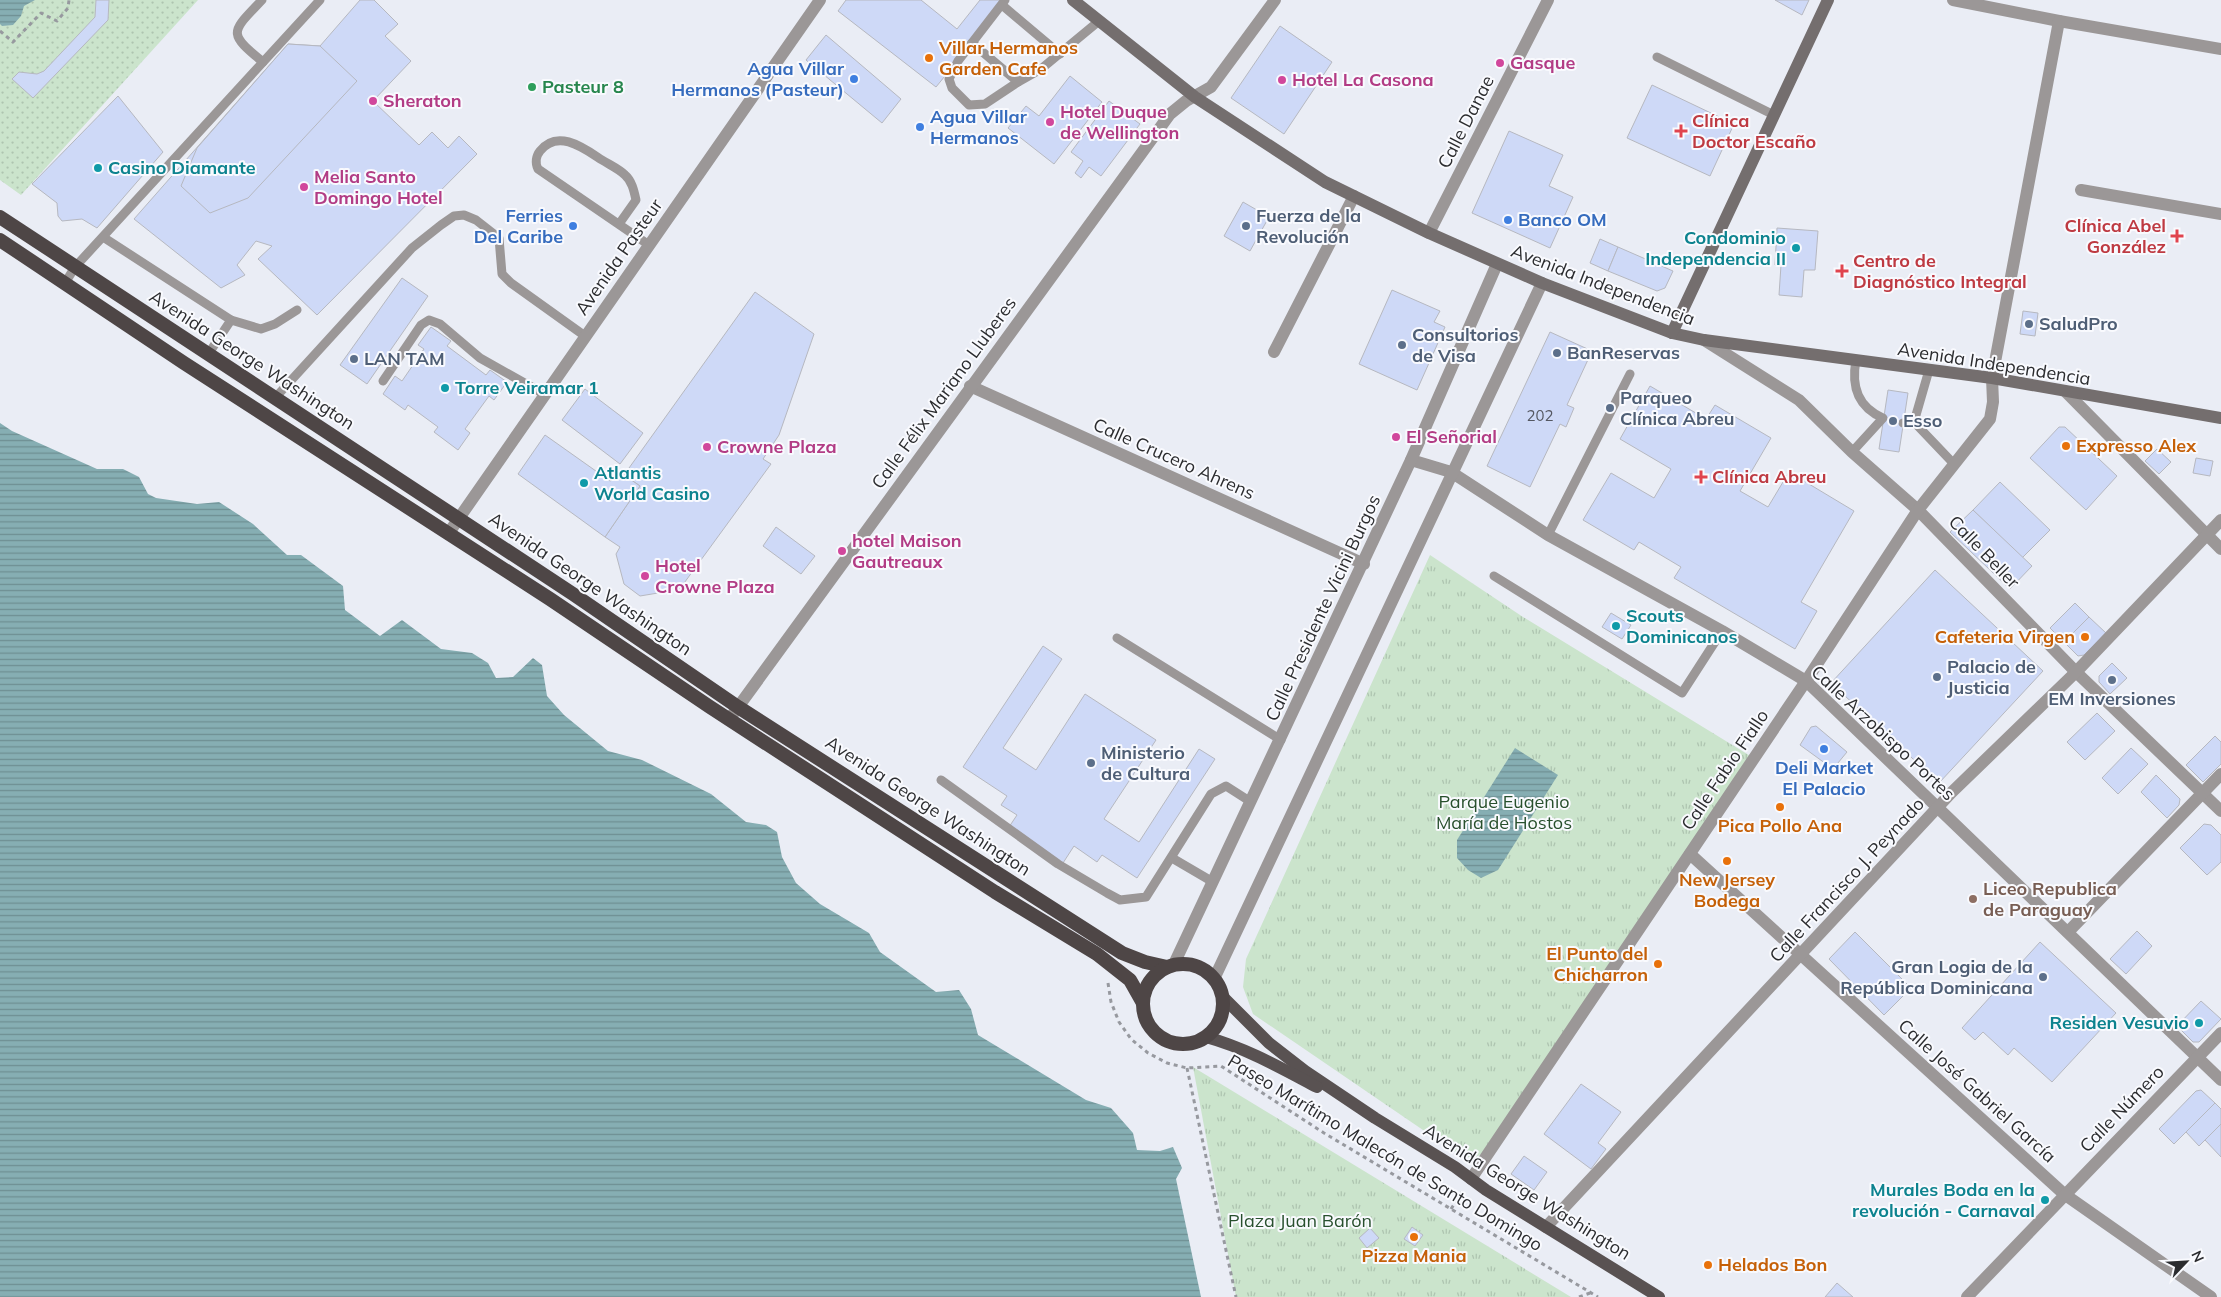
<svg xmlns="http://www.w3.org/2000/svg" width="2221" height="1297" viewBox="0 0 2221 1297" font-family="Mulish,sans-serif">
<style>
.park{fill:url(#park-tufts)}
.garden{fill:url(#garden-dots)}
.water{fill:url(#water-rules)}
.building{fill:#ced9f7;stroke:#b6b8c0}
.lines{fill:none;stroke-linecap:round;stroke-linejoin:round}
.path{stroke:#97999f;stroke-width:3;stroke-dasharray:4 4;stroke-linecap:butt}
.service{stroke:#9b9797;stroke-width:9}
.minor{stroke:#9b9797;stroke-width:12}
.tertiary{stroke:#9b9797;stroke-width:12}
.secondary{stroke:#746e6e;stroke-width:12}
.primary{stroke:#595252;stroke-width:12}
.trunk{stroke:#4e4646;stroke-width:14}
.food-dot{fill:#e8710a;stroke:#f9fafe;stroke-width:2}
.hotel-dot{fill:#d1479c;stroke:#f9fafe;stroke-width:2}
.shop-dot{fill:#3f7fe0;stroke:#f9fafe;stroke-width:2}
.leisure-dot{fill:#2e9e5b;stroke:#f9fafe;stroke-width:2}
.health-dot{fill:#e0444e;stroke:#f9fafe;stroke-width:2}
.culture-dot{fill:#0f9aa8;stroke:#f9fafe;stroke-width:2}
.service-dot{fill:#5c6f8a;stroke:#f9fafe;stroke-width:2}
.education-dot{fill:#8d6e63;stroke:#f9fafe;stroke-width:2}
.labels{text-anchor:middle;stroke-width:4;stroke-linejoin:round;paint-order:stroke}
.number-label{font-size:15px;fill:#545761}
.food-label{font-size:18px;font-weight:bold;fill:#c56008;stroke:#f9fafe;text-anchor:start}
.hotel-label{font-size:18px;font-weight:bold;fill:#b23c85;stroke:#f9fafe;text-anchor:start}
.shop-label{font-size:18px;font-weight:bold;fill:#366cbe;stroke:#f9fafe;text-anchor:end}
.leisure-label{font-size:18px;font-weight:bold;fill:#27864d;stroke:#f9fafe;text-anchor:start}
.health-label{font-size:18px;font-weight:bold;fill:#be3a42;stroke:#f9fafe;text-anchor:start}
.street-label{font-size:18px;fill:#2b2c2f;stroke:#f9fafe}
.culture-label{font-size:18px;font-weight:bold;fill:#0d838f;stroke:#f9fafe;text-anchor:start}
.service-label{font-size:18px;font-weight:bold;fill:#4e5e75;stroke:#f9fafe;text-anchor:start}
.park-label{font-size:18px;fill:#28502d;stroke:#f9fafe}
.education-label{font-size:18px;font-weight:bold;fill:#785e54;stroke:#f9fafe;text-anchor:start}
</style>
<defs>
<pattern id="park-tufts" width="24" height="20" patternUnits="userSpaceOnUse" patternTransform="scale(1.25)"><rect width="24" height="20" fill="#cbe4cc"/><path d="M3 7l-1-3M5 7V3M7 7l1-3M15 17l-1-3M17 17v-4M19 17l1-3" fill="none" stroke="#aec4b0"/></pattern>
<pattern id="garden-dots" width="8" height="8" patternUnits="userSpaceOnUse" patternTransform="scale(1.25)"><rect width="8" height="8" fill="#cbe4cc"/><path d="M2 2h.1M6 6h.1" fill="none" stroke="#aec4b0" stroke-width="1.8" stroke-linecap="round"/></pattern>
<pattern id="water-rules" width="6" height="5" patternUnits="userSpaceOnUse" patternTransform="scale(1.25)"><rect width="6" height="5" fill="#86aeb3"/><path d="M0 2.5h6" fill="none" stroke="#6e8e92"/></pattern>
</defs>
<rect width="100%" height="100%" fill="#eaedf5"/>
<g class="park">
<polygon points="1430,555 1523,617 1752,757 1487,1150 1475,1158 1461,1156 1253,1014 1243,987 1246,959"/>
<polygon points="1193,1067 1571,1297 1236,1297"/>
</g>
<polygon class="garden" points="0,0 198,0 21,195 0,180"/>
<g class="water">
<polygon points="0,0 35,0 24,6 21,16 13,25 2,26 0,24"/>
<polygon points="0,423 12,431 97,469 123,469 139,477 148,494 156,498 197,504 219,502 253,524 287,555 301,555 343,586 345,610 380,636 402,620 441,649 472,653 488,663 496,678 513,677 533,658 542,665 547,696 564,715 608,751 642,760 711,794 746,822 766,825 777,832 782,857 796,883 820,904 869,933 880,952 936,992 959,990 971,1009 978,1035 1086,1100 1111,1108 1133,1133 1137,1150 1160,1151 1173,1147 1182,1168 1176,1179 1201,1297 0,1297"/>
<polygon points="1515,748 1558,775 1498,870 1481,878 1468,870 1457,858 1457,840"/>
</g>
<g class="building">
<polygon points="96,0 109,0 108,20 33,98 12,79 19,72 37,74 44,71 95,17"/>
<polygon points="360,0 374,0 398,24 385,36 411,61 373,101 419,145 432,132 448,148 459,136 477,154 317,315 258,259 272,246 256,241 237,265 245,275 221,288 134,219 288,44 320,46"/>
<polygon points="846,0 921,0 957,29 980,0 1007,0 936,87 838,11"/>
<polygon points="1775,0 1809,0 1802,15"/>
<polygon points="1280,26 1332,62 1284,134 1231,98"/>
<polygon points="826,35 901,99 882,123 806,60"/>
<polygon points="288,44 320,46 357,81 248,198 210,213 181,186 197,148"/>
<polygon points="1070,76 1102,102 1054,164 1008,128 1026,106 1039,116"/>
<polygon points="1652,85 1734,124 1710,176 1627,138"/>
<polygon points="118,96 163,152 97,228 82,219 62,221 58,216 57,203 32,184"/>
<polygon points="1109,101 1140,124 1101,176 1089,167 1081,178 1075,173 1083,161 1071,152"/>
<polygon points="1509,131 1563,155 1549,186 1573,197 1550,248 1472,213"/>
<polygon points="1243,202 1269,217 1250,251 1224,236"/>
<polygon points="1777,228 1818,231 1815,270 1804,270 1802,297 1779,295 1781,265 1775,265"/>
<polygon points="1600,239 1618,247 1608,271 1590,263"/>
<polygon points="1618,247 1673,271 1665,288 1657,291 1608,271"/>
<polygon points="402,278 428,296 367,384 340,365"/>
<polygon points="1392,290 1440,311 1434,322 1445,327 1417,390 1359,364"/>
<polygon points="755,292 814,334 779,435 763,459 771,464 679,590 673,585 670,591 640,596 624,584 616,554 620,547 605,537 640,486 624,475"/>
<polygon points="2023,311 2038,313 2035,336 2020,334"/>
<polygon points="431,327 451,341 447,346 486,375 490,370 507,382 494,400 489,396 465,429 470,433 458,450 434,432 438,427 408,405 405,410 383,394 395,376 402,381 424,349 418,345"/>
<polygon points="1550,332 1592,351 1567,405 1574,408 1566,427 1560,424 1530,487 1487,466"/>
<polygon points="1650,386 1706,419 1715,405 1771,438 1740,491 1768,507 1789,472 1854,511 1801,602 1817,611 1795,649 1674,578 1681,567 1639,542 1634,550 1583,520 1611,473 1654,498 1671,469 1620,439"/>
<polygon points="585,389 643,433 620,464 562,420"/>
<polygon points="1888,390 1908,393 1899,452 1879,449"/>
<polygon points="2059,427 2065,427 2117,476 2086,510 2030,458"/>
<polygon points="545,435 610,481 624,475 640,486 605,537 518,474"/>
<polygon points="2157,449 2171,462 2159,474 2145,461"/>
<polygon points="2196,458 2213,461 2210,476 2193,473"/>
<polygon points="2000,482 2050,530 2022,558 1973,510"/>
<polygon points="1973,510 2032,566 2010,589 1950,532"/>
<polygon points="776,527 815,556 801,574 763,546"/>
<polygon points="1935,570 2043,671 1939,783 1831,683"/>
<polygon points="2075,603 2089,617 2064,642 2050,628"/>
<polygon points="1611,613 1631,625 1622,639 1602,627"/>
<polygon points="2089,617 2106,633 2084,655 2078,656 2064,642"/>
<polygon points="1043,646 1062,659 1003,748 1036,770 1085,694 1156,740 1104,819 1139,842 1199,749 1215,759 1137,878 1102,855 1097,862 1074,846 1063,863 1009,827 1017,815 1001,805 1007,796 963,767"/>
<polygon points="2112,663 2127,678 2110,694 2099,682 2099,676"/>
<polygon points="2097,713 2115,731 2085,760 2067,742"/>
<polygon points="1816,726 1847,752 1833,769 1800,745 1811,727"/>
<polygon points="2215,736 2221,742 2221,764 2203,782 2186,765"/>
<polygon points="2131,748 2148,764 2118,794 2102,778"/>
<polygon points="2156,775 2180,799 2179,805 2167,818 2141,792"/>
<polygon points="2204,824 2211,825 2221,835 2221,862 2207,875 2180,848"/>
<polygon points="2137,931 2152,946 2126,974 2110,959"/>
<polygon points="1855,932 1911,988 1884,1015 1829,959"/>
<polygon points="2040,942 2116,1013 2052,1082 2014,1048 2008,1055 1983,1032 1975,1040 1962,1028"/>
<polygon points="2201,1001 2221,1019 2199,1042 2193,1042 2177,1026"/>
<polygon points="1581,1084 1621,1112 1598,1143 1606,1149 1591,1169 1544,1134"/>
<polygon points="2201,1090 2215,1103 2174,1144 2159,1129 2196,1091"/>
<polygon points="2215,1103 2221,1109 2221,1124 2199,1146 2186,1132"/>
<polygon points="2221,1124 2221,1157 2205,1140"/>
<polygon points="1524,1156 1547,1172 1534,1190 1511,1174"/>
<polygon points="1412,1227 1423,1235 1415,1246 1404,1239"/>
<polygon points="1370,1228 1379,1238 1367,1248 1359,1238"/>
<polygon points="1837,1283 1853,1297 1825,1297"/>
</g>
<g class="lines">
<g class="path">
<polyline points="0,31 13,42 41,13 57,21 68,8 69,0"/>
<polyline points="1108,983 1111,1002 1119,1022 1131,1039 1148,1053 1167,1063 1187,1068 1221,1066 1324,1133 1598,1297"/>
<polyline points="1187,1068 1236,1297"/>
<polyline points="1451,1209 1463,1191"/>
<polyline points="1579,1297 1590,1293"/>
</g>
<g class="service">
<path d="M262,0c-30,32 -36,32 1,62"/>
<polyline points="1005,0 958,61 949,79 952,88 969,105 985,104 1018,82 1041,69 1099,21"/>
<polyline points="1002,5 1060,54"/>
<polyline points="972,43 1018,82"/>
<polyline points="1657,57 1774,115"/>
<path d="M619,224l17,-24c-2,-9 -4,-19 -11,-25 -6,-6 -15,-10 -23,-15 -17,-11 -44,-32 -62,-9 -4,5 -5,12 -2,18l111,76"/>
<polyline points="103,237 231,320 209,353"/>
<polyline points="65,283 75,267 320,0"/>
<polyline points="231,320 261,329 275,324 297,310"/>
<polyline points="383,381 421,325 429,320 440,324 480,358 544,394"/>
<polyline points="275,398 412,248 441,225 454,216 464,215 476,220 499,238 502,274 511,283 585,336"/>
<polyline points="1914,422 1929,370"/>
<polyline points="1903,423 1914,422 1954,464"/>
<path d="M1852,452l31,-34c-25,-11 -32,-31 -27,-58"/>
<polyline points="1548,535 1630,374"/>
<polyline points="1494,576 1682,693 1722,631"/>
<polyline points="1117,638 1281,740"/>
<polyline points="941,780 1058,864 1107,893 1120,900 1146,897 1211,794 1226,786 1251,802"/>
<polyline points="1172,858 1213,882"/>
</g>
<g class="minor">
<polyline points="1953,0 2059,21 2221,49"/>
<polyline points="2081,190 2221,214"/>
<polyline points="1429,233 1548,0"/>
<polyline points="1704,340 1799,400 1852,452 1918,510 2076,672 2221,811"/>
<polyline points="1274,352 1354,196"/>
<polyline points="970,386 1364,564"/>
<polyline points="2066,392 2221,549"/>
<polyline points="1411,460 1451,472 1548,535 1722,631 1806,681 2221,1080"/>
<polyline points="448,534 820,0"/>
<polyline points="733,714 1170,114 1186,101 1211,87 1275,0"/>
<polyline points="1690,854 2064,1194 2211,1297"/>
<polyline points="2068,932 2221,774"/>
<polyline points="1471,1179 1806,681 1918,510 1990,419 1993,402 1992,378 2059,21"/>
<polyline points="1546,1227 1951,793 2076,672 2221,520"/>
<polyline points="1967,1297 2221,1033"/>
</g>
<g class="tertiary">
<polyline points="1174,964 1411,460 1497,264"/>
<polyline points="1214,979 1542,283"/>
</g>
<g class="secondary">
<polyline points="1073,0 1195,97 1325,182 1429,233 1542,283 1672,333 1704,340 1992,378 2221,418"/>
<polyline points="1672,333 1828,0"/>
</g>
<g class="primary">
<polyline points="1223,997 1269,1043 1305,1071 1375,1118 1455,1167 1486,1190 1659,1297"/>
<path d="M1206,1037c40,11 75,31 111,50"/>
</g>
<g class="trunk">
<polyline points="0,217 573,594 738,707 1122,953 1145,962 1167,967"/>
<polyline points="0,240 184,363 550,599 710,707 995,892 1097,954 1130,980 1143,1003"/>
<circle cx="1183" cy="1004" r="40"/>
</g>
</g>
<g class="food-dot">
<circle cx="929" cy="58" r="5"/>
<circle cx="2066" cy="446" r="5"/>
<circle cx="2085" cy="637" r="5"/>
<circle cx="1780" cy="807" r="5"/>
<circle cx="1727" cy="861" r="5"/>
<circle cx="1658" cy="964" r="5"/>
<circle cx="1414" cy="1237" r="5"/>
<circle cx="1708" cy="1265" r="5"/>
</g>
<g class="hotel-dot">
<circle cx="1500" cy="63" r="5"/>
<circle cx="1282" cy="80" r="5"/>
<circle cx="373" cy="101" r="5"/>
<circle cx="1050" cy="122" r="5"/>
<circle cx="304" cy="187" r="5"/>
<circle cx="1396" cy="437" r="5"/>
<circle cx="707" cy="447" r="5"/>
<circle cx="842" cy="551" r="5"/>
<circle cx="645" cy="576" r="5"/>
</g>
<g class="shop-dot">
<circle cx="854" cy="79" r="5"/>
<circle cx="920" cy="127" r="5"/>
<circle cx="1508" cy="220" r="5"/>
<circle cx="573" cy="226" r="5"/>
<circle cx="1824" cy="749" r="5"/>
</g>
<circle class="leisure-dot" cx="532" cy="87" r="5"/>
<g class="health-dot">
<path d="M1678.5 123.5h5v5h5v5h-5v5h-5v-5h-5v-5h5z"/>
<path d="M2174.5 228.5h5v5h5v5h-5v5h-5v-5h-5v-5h5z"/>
<path d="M1839.5 263.5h5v5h5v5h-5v5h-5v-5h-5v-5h5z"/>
<path d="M1698.5 469.5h5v5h5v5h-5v5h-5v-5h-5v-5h5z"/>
</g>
<g class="culture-dot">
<circle cx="98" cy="168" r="5"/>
<circle cx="1796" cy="248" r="5"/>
<circle cx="445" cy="388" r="5"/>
<circle cx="584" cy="483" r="5"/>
<circle cx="1616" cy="626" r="5"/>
<circle cx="2199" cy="1023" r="5"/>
<circle cx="2045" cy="1200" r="5"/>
</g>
<g class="service-dot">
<circle cx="1246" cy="226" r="5"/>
<circle cx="2029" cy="324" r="5"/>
<circle cx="1402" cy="345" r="5"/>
<circle cx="1557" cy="353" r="5"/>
<circle cx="354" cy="359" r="5"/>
<circle cx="1610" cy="408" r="5"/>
<circle cx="1893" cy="421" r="5"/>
<circle cx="1937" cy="677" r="5"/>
<circle cx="2112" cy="680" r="5"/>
<circle cx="1091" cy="763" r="5"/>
<circle cx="2043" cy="977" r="5"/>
</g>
<circle class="education-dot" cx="1973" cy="899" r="5"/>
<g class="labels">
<g class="number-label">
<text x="1540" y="421">202</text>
</g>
<g class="food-label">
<text x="939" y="54">Villar Hermanos<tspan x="939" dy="21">Garden Cafe</tspan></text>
<text x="2076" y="452">Expresso Alex</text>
<text x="2075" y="643" text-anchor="end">Cafeteria Virgen</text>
<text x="1780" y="832" text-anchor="middle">Pica Pollo Ana</text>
<text x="1727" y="886" text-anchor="middle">New Jersey<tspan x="1727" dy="21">Bodega</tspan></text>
<text x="1648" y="960" text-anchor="end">El Punto del<tspan x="1648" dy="21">Chicharron</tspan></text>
<text x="1414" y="1262" text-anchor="middle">Pizza Mania</text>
<text x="1718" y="1271">Helados Bon</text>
</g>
<g class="hotel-label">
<text x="1510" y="69">Gasque</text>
<text x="1292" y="86">Hotel La Casona</text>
<text x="383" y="107">Sheraton</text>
<text x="1060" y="118">Hotel Duque<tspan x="1060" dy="21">de Wellington</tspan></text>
<text x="314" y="183">Melia Santo<tspan x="314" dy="21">Domingo Hotel</tspan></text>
<text x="1406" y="443">El Señorial</text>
<text x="717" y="453">Crowne Plaza</text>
<text x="852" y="547">hotel Maison<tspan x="852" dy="21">Gautreaux</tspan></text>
<text x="655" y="572">Hotel<tspan x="655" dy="21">Crowne Plaza</tspan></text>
</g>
<g class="shop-label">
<text x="844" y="75">Agua Villar<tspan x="844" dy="21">Hermanos (Pasteur)</tspan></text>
<text x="930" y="123" text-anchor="start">Agua Villar<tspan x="930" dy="21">Hermanos</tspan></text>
<text x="563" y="222">Ferries<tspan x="563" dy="21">Del Caribe</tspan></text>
<text x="1518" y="226" text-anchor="start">Banco OM</text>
<text x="1824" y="774" text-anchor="middle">Deli Market<tspan x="1824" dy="21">El Palacio</tspan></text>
</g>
<g class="leisure-label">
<text x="542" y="93">Pasteur 8</text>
</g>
<g class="health-label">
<text x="1692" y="127">Clínica<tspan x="1692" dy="21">Doctor Escaño</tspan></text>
<text x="2166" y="232" text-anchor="end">Clínica Abel<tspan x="2166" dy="21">González</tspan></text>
<text x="1853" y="267">Centro de<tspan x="1853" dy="21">Diagnóstico Integral</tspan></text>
<text x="1712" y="483">Clínica Abreu</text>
</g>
<g class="street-label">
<text transform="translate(1466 122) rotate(-63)" y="6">Calle Danae</text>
<text transform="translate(619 257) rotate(-55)" y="6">Avenida Pasteur</text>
<text transform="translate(1603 285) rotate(21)" y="6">Avenida Independencia</text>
<text transform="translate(252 360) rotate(33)" y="6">Avenida George Washington</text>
<text transform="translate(1994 364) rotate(9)" y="6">Avenida Independencia</text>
<text transform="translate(944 393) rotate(-54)" y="6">Calle Félix Mariano Lluberes</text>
<text transform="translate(1174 459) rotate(24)" y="6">Calle Crucero Ahrens</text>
<text transform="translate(1984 552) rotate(46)" y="6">Calle Beller</text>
<text transform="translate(590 584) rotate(34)" y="6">Avenida George Washington</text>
<text transform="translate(1323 608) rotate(-65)" y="6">Calle Presidente Vicini Burgos</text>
<text transform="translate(1883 733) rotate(43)" y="6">Calle Arzobispo Portes</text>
<text transform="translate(1725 770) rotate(-56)" y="6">Calle Fabio Fiallo</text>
<text transform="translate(928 806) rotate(33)" y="6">Avenida George Washington</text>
<text transform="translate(1847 880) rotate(-47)" y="6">Calle Francisco J. Peynado</text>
<text transform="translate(1977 1091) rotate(42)" y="6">Calle José Gabriel García</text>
<text transform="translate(2122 1109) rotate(-46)" y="6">Calle Número</text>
<text transform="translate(1385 1153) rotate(31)" y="6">Paseo Marítimo Malecón de Santo Domingo</text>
<text transform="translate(1527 1192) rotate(32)" y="6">Avenida George Washington</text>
</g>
<g class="culture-label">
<text x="108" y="174">Casino Diamante</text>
<text x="1786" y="244" text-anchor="end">Condominio<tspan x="1786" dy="21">Independencia II</tspan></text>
<text x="455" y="394">Torre Veiramar 1</text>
<text x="594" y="479">Atlantis<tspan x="594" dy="21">World Casino</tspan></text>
<text x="1626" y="622">Scouts<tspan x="1626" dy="21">Dominicanos</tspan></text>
<text x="2189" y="1029" text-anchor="end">Residen Vesuvio</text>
<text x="2035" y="1196" text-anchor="end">Murales Boda en la<tspan x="2035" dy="21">revolución - Carnaval</tspan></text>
</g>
<g class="service-label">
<text x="1256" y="222">Fuerza de la<tspan x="1256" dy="21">Revolución</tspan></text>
<text x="2039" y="330">SaludPro</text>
<text x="1412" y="341">Consultorios<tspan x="1412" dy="21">de Visa</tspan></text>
<text x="1567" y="359">BanReservas</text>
<text x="364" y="365">LAN TAM</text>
<text x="1620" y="404">Parqueo<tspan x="1620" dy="21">Clínica Abreu</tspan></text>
<text x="1903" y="427">Esso</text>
<text x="1947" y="673">Palacio de<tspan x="1947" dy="21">Justicia</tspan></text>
<text x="2112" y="705" text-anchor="middle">EM Inversiones</text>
<text x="1101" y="759">Ministerio<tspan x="1101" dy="21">de Cultura</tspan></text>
<text x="2033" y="973" text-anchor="end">Gran Logia de la<tspan x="2033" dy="21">República Dominicana</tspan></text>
</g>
<g class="park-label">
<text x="1504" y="808">Parque Eugenio<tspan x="1504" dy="21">María de Hostos</tspan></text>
<text x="1300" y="1227">Plaza Juan Barón</text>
</g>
<g class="education-label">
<text x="1983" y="895">Liceo Republica<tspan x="1983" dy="21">de Paraguay</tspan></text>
</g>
</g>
<g transform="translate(2186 1262) rotate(65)" stroke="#f9fafe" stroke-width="4" paint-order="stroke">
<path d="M0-4L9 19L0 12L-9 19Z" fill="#2b2c2f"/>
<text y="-8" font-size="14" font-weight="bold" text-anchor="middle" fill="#2b2c2f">N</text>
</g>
</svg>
